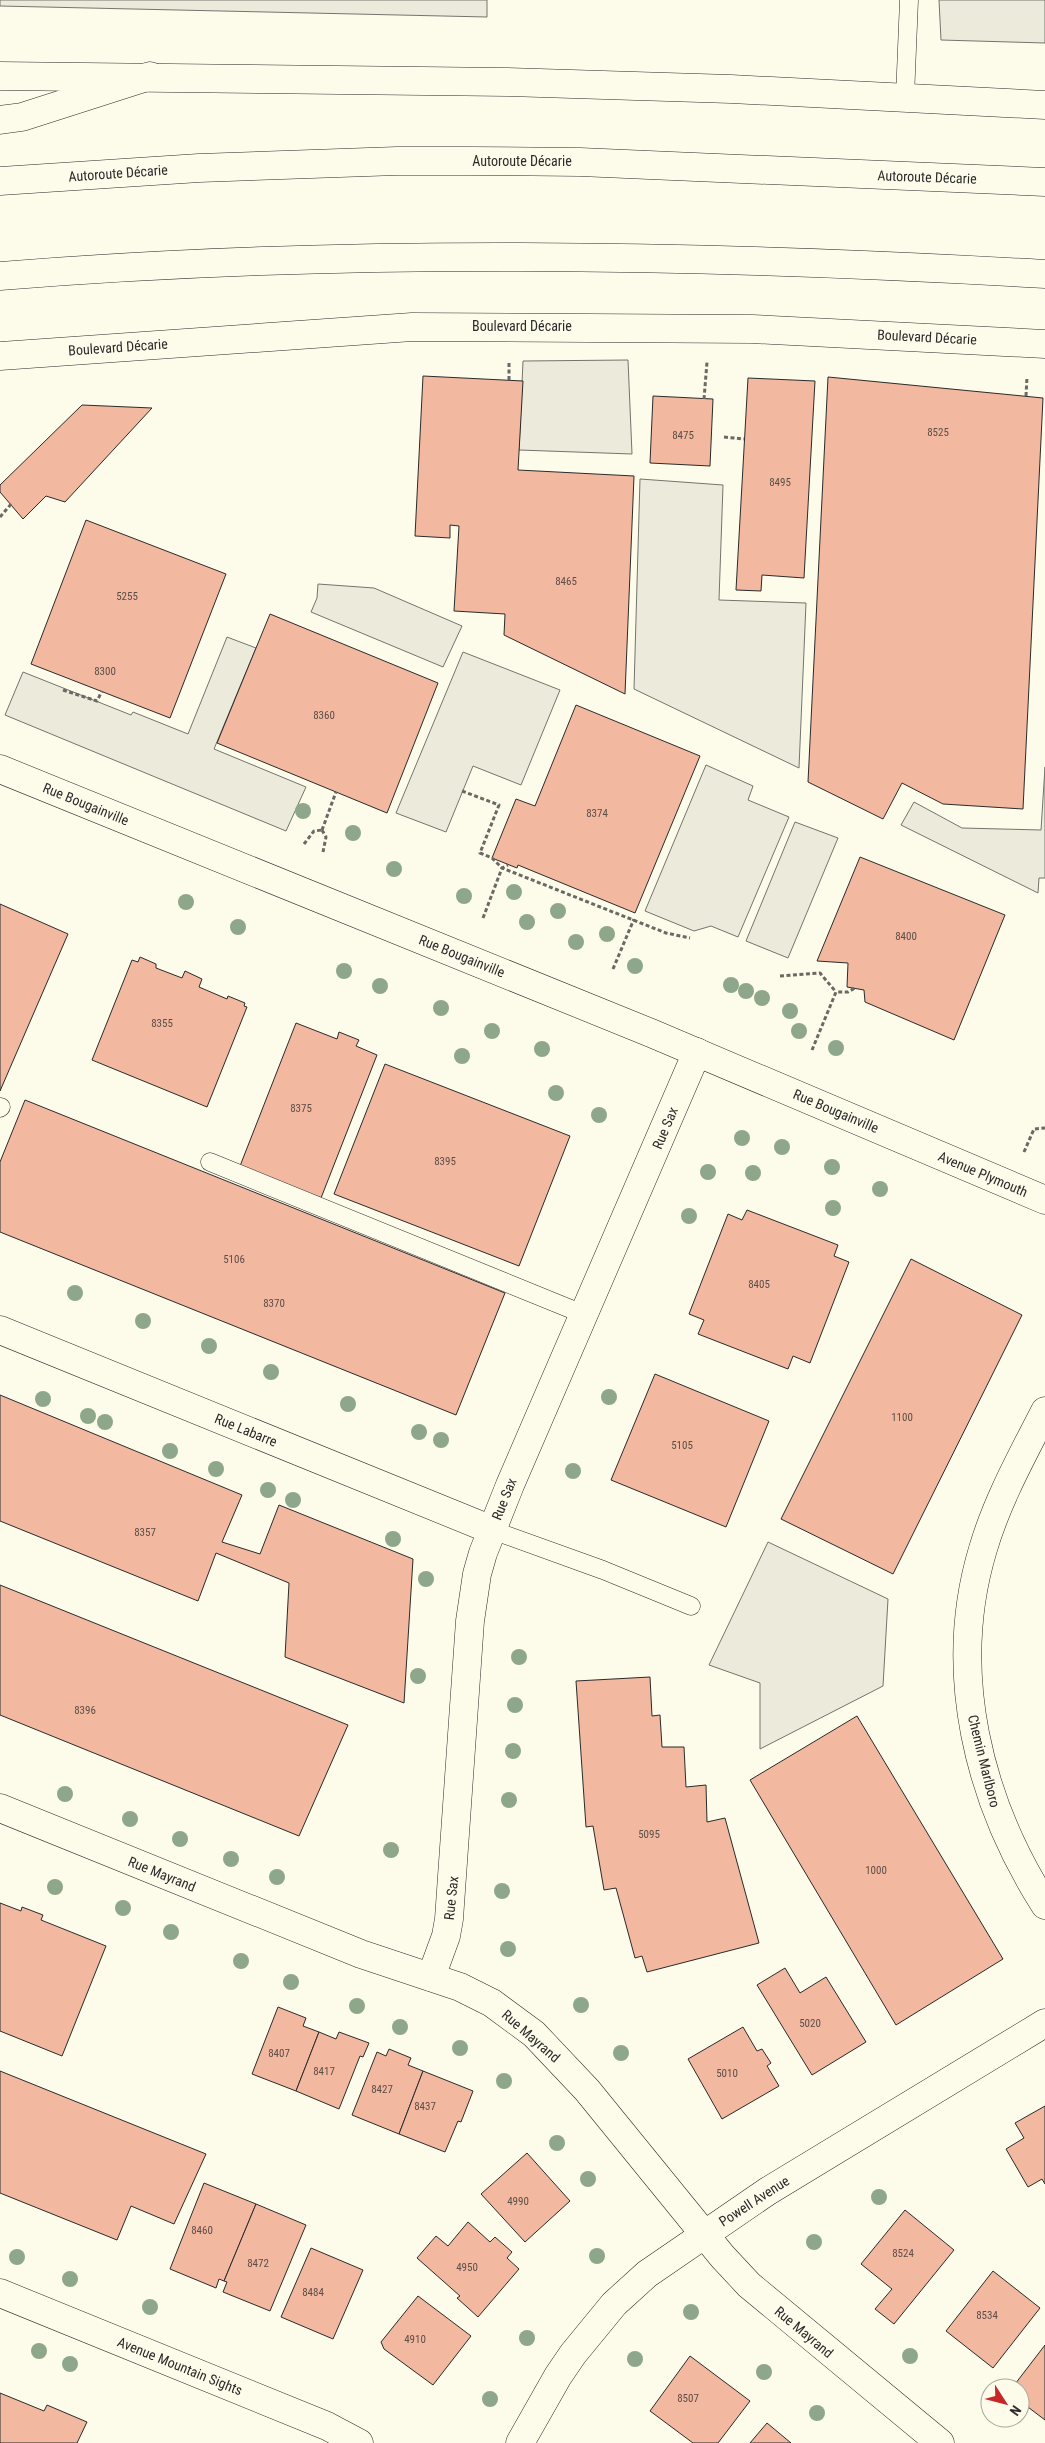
<svg xmlns="http://www.w3.org/2000/svg" width="1045" height="2443" viewBox="0 0 1045 2443" font-family="'Roboto Condensed',sans-serif">
<style>
.green{fill:#ecebdb;stroke:#74746e}
.parking{fill:#eceadb;stroke:#74746e}
.building{fill:#f2b8a0;stroke:#2b2b2b}
.lines{fill:none;stroke-linecap:round;stroke-linejoin:round}
.lane-casing{stroke:#2b2b2b;stroke-width:19}
.street-casing{stroke:#2b2b2b;stroke-width:29}
.secondary-casing{stroke:#2b2b2b;stroke-width:29}
.highway-casing{stroke:#2b2b2b;stroke-width:29}
.path{stroke:#6a6964;stroke-width:3;stroke-dasharray:4 2.5;stroke-linecap:butt}
.lane{stroke:#fdfbea;stroke-width:18}
.street{stroke:#fdfbea;stroke-width:28}
.secondary{stroke:#fdfbea;stroke-width:28}
.highway{stroke:#fdfbea;stroke-width:28}
.tree{fill:#8ea78a}
.labels{text-anchor:middle;stroke-width:4;stroke-linejoin:round;paint-order:stroke}
.number-label{font-size:11px;fill:#5d4e48}
.street-label{font-size:14px;fill:#2b2b2b;stroke:#fdfbea}
</style>
<rect width="100%" height="100%" fill="#fdfbea"/>
<polygon class="green" points="939,0 1045,0 1045,43 941,40"/>
<g class="parking">
<polygon points="0,0 487,0 487,17 0,6"/>
<polygon points="628,360 632,454 519,450 523,361"/>
<polygon points="640,479 723,485 719,600 806,603 799,768 634,689"/>
<polygon points="318,584 374,588 462,626 443,667 311,612 317,598"/>
<polygon points="227,637 256,648 214,749 306,787 286,831 5,715 23,672 131,715 133,712 188,734"/>
<polygon points="463,652 560,690 521,785 473,766 446,832 396,813"/>
<polygon points="706,765 753,786 748,800 789,817 738,937 711,926 694,931 645,911"/>
<polygon points="1045,767 1045,878 1039,878 1038,893 901,825 914,802 962,828 1041,830"/>
<polygon points="795,822 838,838 788,958 746,941"/>
<polygon points="768,1542 888,1599 883,1686 760,1749 760,1683 709,1665"/>
</g>
<g class="building">
<polygon points="423,376 523,381 518,470 634,476 625,694 504,635 505,614 454,611 459,526 450,525 450,538 415,536"/>
<polygon points="828,377 1043,398 1023,809 943,804 902,783 883,819 808,782"/>
<polygon points="748,378 815,381 804,578 762,575 761,591 736,590"/>
<polygon points="653,396 713,399 710,466 650,463"/>
<polygon points="82,405 152,408 65,502 46,496 23,519 0,492 0,485"/>
<polygon points="86,520 226,574 170,718 31,664"/>
<polygon points="270,614 438,683 387,813 217,743"/>
<polygon points="576,705 700,756 635,913 518,865 517,868 492,858 516,799 535,806"/>
<polygon points="860,857 1005,915 954,1040 865,1002 864,990 847,987 848,963 817,961"/>
<polygon points="0,904 68,934 0,1091"/>
<polygon points="140,957 156,964 156,968 182,978 185,971 202,979 199,987 227,999 228,996 245,1003 244,1006 247,1007 207,1107 92,1060 132,960 138,962"/>
<polygon points="296,1023 337,1039 339,1032 359,1040 356,1046 377,1055 321,1198 240,1166"/>
<polygon points="385,1064 570,1136 519,1266 334,1194"/>
<polygon points="25,1100 505,1293 456,1415 0,1232 0,1162"/>
<polygon points="747,1210 838,1245 834,1256 849,1262 810,1363 793,1356 788,1369 698,1334 704,1320 689,1314 728,1214 742,1220"/>
<polygon points="911,1259 1022,1315 893,1574 781,1519"/>
<polygon points="655,1374 769,1421 726,1527 611,1480"/>
<polygon points="0,1395 242,1495 222,1542 260,1554 279,1505 413,1559 404,1703 285,1657 289,1583 216,1553 198,1601 0,1521"/>
<polygon points="0,1585 348,1725 299,1836 0,1715"/>
<polygon points="650,1677 652,1716 660,1715 662,1747 684,1747 686,1787 706,1785 707,1822 725,1818 759,1943 647,1972 642,1956 635,1958 616,1888 604,1890 593,1826 586,1827 576,1681"/>
<polygon points="857,1716 1003,1959 896,2025 750,1780"/>
<polygon points="0,1903 21,1911 22,1907 43,1915 41,1920 106,1946 62,2056 0,2031"/>
<polygon points="785,1968 800,1993 826,1977 866,2042 812,2075 757,1985"/>
<polygon points="278,2007 306,2018 303,2026 319,2032 296,2091 252,2074"/>
<polygon points="743,2027 757,2051 762,2049 771,2063 767,2066 779,2086 722,2119 688,2059"/>
<polygon points="319,2032 336,2039 339,2032 369,2043 363,2057 360,2056 339,2109 296,2091"/>
<polygon points="389,2049 411,2058 408,2065 423,2071 399,2134 352,2115 377,2052 386,2056"/>
<polygon points="0,2071 206,2154 174,2224 131,2206 117,2240 0,2193"/>
<polygon points="423,2071 473,2091 461,2122 458,2121 445,2152 399,2134"/>
<polygon points="1045,2106 1045,2184 1042,2179 1028,2187 1006,2149 1024,2138 1015,2123"/>
<polygon points="527,2153 570,2201 525,2242 481,2194"/>
<polygon points="204,2183 256,2204 224,2281 219,2279 216,2288 170,2269"/>
<polygon points="256,2204 306,2225 270,2311 223,2292 227,2282 224,2281"/>
<polygon points="905,2210 954,2250 894,2324 875,2309 892,2289 861,2264"/>
<polygon points="468,2222 490,2242 495,2237 512,2252 507,2258 519,2269 478,2317 457,2298 460,2296 417,2258 436,2236 448,2246"/>
<polygon points="311,2248 363,2270 333,2339 281,2317"/>
<polygon points="993,2271 1040,2308 993,2368 946,2331"/>
<polygon points="418,2296 471,2336 433,2385 384,2349 381,2342"/>
<polygon points="1045,2345 1045,2420 1020,2401 1020,2388 1012,2388"/>
<polygon points="690,2356 750,2401 718,2443 693,2443 650,2411"/>
<polygon points="0,2393 44,2411 47,2405 87,2422 77,2443 0,2443"/>
<polygon points="767,2423 791,2443 750,2443"/>
</g>
<g class="lines">
<g class="lane-casing">
<g id="lane">
<polyline points="905,97 909,0"/>
<polyline points="0,1108 1,1107"/>
<polyline points="210,1162 583,1314"/>
<polyline points="492,1530 603,1570 691,1606"/>
</g>
</g>
<g class="street-casing">
<g id="street">
<polyline points="0,769 651,1033 1045,1200"/>
<polyline points="0,1330 492,1530"/>
<path d="M1045,1411c-23,45 -48,90 -62,138 -37,122 -5,251 62,356"/>
<polyline points="0,1808 361,1954 460,1987 492,2003 534,2034 587,2090 722,2256 749,2285 940,2443"/>
<polyline points="431,1977 446,1936 449,1919 470,1621 477,1574 483,1553 510,1485 697,1052"/>
<polyline points="0,2293 327,2426 359,2443"/>
<polyline points="520,2443 558,2376 573,2354 614,2304 647,2274 768,2191 1045,2023"/>
</g>
</g>
<g class="secondary-casing">
<g id="secondary">
<polyline points="0,76 507,82 731,89 1045,105"/>
<polyline points="0,356 412,327 752,329 1045,344"/>
</g>
</g>
<g class="highway-casing">
<g id="highway">
<polyline points="0,120 22,117 150,76"/>
<polyline points="0,181 199,168 397,161 470,161 580,162 1045,182"/>
<path d="M0,276c348,-28 697,-22 1045,-2"/>
</g>
</g>
<g class="path">
<polyline points="509,380 509,361"/>
<polyline points="1026,396 1027,377"/>
<polyline points="704,399 707,362"/>
<polyline points="724,437 744,439"/>
<polyline points="0,517 12,503"/>
<polyline points="63,690 97,701 102,691"/>
<polyline points="462,791 499,805 480,853 492,858 502,868 508,865"/>
<polyline points="322,830 336,792"/>
<polyline points="322,830 326,837 323,852"/>
<polyline points="304,844 314,831 322,830"/>
<polyline points="483,918 502,868 666,933 690,938"/>
<polyline points="613,969 634,919"/>
<polyline points="780,976 820,973 836,992"/>
<polyline points="812,1050 836,992 848,992 855,988"/>
<polyline points="1024,1152 1034,1129 1045,1128"/>
</g>
<use href="#lane" class="lane"/>
<use href="#street" class="street"/>
<use href="#secondary" class="secondary"/>
<use href="#highway" class="highway"/>
</g>
<g class="tree">
<circle cx="303" cy="811" r="8"/>
<circle cx="353" cy="833" r="8"/>
<circle cx="394" cy="869" r="8"/>
<circle cx="514" cy="892" r="8"/>
<circle cx="464" cy="896" r="8"/>
<circle cx="186" cy="902" r="8"/>
<circle cx="558" cy="911" r="8"/>
<circle cx="527" cy="922" r="8"/>
<circle cx="238" cy="927" r="8"/>
<circle cx="607" cy="934" r="8"/>
<circle cx="576" cy="942" r="8"/>
<circle cx="635" cy="966" r="8"/>
<circle cx="344" cy="971" r="8"/>
<circle cx="731" cy="985" r="8"/>
<circle cx="380" cy="986" r="8"/>
<circle cx="746" cy="991" r="8"/>
<circle cx="762" cy="998" r="8"/>
<circle cx="441" cy="1008" r="8"/>
<circle cx="790" cy="1011" r="8"/>
<circle cx="492" cy="1031" r="8"/>
<circle cx="799" cy="1031" r="8"/>
<circle cx="836" cy="1048" r="8"/>
<circle cx="542" cy="1049" r="8"/>
<circle cx="462" cy="1056" r="8"/>
<circle cx="556" cy="1093" r="8"/>
<circle cx="599" cy="1115" r="8"/>
<circle cx="742" cy="1138" r="8"/>
<circle cx="782" cy="1147" r="8"/>
<circle cx="832" cy="1167" r="8"/>
<circle cx="708" cy="1172" r="8"/>
<circle cx="753" cy="1173" r="8"/>
<circle cx="880" cy="1189" r="8"/>
<circle cx="833" cy="1208" r="8"/>
<circle cx="689" cy="1216" r="8"/>
<circle cx="75" cy="1293" r="8"/>
<circle cx="143" cy="1321" r="8"/>
<circle cx="209" cy="1346" r="8"/>
<circle cx="271" cy="1372" r="8"/>
<circle cx="609" cy="1397" r="8"/>
<circle cx="43" cy="1399" r="8"/>
<circle cx="348" cy="1404" r="8"/>
<circle cx="88" cy="1416" r="8"/>
<circle cx="105" cy="1422" r="8"/>
<circle cx="419" cy="1432" r="8"/>
<circle cx="441" cy="1440" r="8"/>
<circle cx="170" cy="1451" r="8"/>
<circle cx="216" cy="1469" r="8"/>
<circle cx="573" cy="1471" r="8"/>
<circle cx="268" cy="1490" r="8"/>
<circle cx="293" cy="1500" r="8"/>
<circle cx="393" cy="1539" r="8"/>
<circle cx="426" cy="1579" r="8"/>
<circle cx="519" cy="1657" r="8"/>
<circle cx="418" cy="1676" r="8"/>
<circle cx="515" cy="1705" r="8"/>
<circle cx="513" cy="1751" r="8"/>
<circle cx="65" cy="1794" r="8"/>
<circle cx="509" cy="1800" r="8"/>
<circle cx="130" cy="1819" r="8"/>
<circle cx="180" cy="1839" r="8"/>
<circle cx="391" cy="1850" r="8"/>
<circle cx="231" cy="1859" r="8"/>
<circle cx="277" cy="1877" r="8"/>
<circle cx="55" cy="1887" r="8"/>
<circle cx="502" cy="1891" r="8"/>
<circle cx="123" cy="1908" r="8"/>
<circle cx="171" cy="1932" r="8"/>
<circle cx="508" cy="1949" r="8"/>
<circle cx="241" cy="1961" r="8"/>
<circle cx="291" cy="1982" r="8"/>
<circle cx="581" cy="2005" r="8"/>
<circle cx="357" cy="2006" r="8"/>
<circle cx="400" cy="2027" r="8"/>
<circle cx="460" cy="2048" r="8"/>
<circle cx="621" cy="2053" r="8"/>
<circle cx="504" cy="2081" r="8"/>
<circle cx="557" cy="2143" r="8"/>
<circle cx="588" cy="2179" r="8"/>
<circle cx="879" cy="2197" r="8"/>
<circle cx="814" cy="2242" r="8"/>
<circle cx="597" cy="2256" r="8"/>
<circle cx="17" cy="2257" r="8"/>
<circle cx="70" cy="2279" r="8"/>
<circle cx="150" cy="2307" r="8"/>
<circle cx="691" cy="2312" r="8"/>
<circle cx="527" cy="2338" r="8"/>
<circle cx="39" cy="2351" r="8"/>
<circle cx="910" cy="2356" r="8"/>
<circle cx="635" cy="2359" r="8"/>
<circle cx="70" cy="2364" r="8"/>
<circle cx="764" cy="2372" r="8"/>
<circle cx="490" cy="2399" r="8"/>
<circle cx="817" cy="2413" r="8"/>
</g>
<g class="labels">
<g class="number-label">
<text x="938" y="436">8525</text>
<text x="683" y="439">8475</text>
<text x="780" y="486">8495</text>
<text x="566" y="585">8465</text>
<text x="127" y="600">5255</text>
<text x="105" y="675">8300</text>
<text x="324" y="719">8360</text>
<text x="597" y="817">8374</text>
<text x="906" y="940">8400</text>
<text x="162" y="1027">8355</text>
<text x="301" y="1112">8375</text>
<text x="445" y="1165">8395</text>
<text x="234" y="1263">5106</text>
<text x="759" y="1288">8405</text>
<text x="274" y="1307">8370</text>
<text x="902" y="1421">1100</text>
<text x="682" y="1449">5105</text>
<text x="145" y="1536">8357</text>
<text x="85" y="1714">8396</text>
<text x="649" y="1838">5095</text>
<text x="876" y="1874">1000</text>
<text x="810" y="2027">5020</text>
<text x="279" y="2057">8407</text>
<text x="324" y="2075">8417</text>
<text x="727" y="2077">5010</text>
<text x="382" y="2093">8427</text>
<text x="425" y="2110">8437</text>
<text x="518" y="2205">4990</text>
<text x="202" y="2234">8460</text>
<text x="903" y="2257">8524</text>
<text x="258" y="2267">8472</text>
<text x="467" y="2271">4950</text>
<text x="313" y="2296">8484</text>
<text x="987" y="2319">8534</text>
<text x="415" y="2343">4910</text>
<text x="688" y="2402">8507</text>
</g>
<g class="street-label">
<text x="522" y="166">Autoroute Décarie</text>
<text transform="translate(118 173) rotate(-4)" y="5">Autoroute Décarie</text>
<text transform="translate(927 177) rotate(2)" y="5">Autoroute Décarie</text>
<text x="522" y="331">Boulevard Décarie</text>
<text transform="translate(927 337) rotate(3)" y="5">Boulevard Décarie</text>
<text transform="translate(118 347) rotate(-4)" y="5">Boulevard Décarie</text>
<text transform="translate(86 804) rotate(22)" y="5">Rue Bougainville</text>
<text transform="translate(462 956) rotate(22)" y="5">Rue Bougainville</text>
<text transform="translate(836 1111) rotate(23)" y="5">Rue Bougainville</text>
<text transform="translate(665 1128) rotate(-67)" y="5">Rue Sax</text>
<text transform="translate(983 1174) rotate(23)" y="5">Avenue Plymouth</text>
<text transform="translate(246 1430) rotate(22)" y="5">Rue Labarre</text>
<text transform="translate(504 1499) rotate(-68)" y="5">Rue Sax</text>
<text transform="translate(984 1761) rotate(76)" y="5">Chemin Marlboro</text>
<text transform="translate(162 1874) rotate(22)" y="5">Rue Mayrand</text>
<text transform="translate(451 1898) rotate(-84)" y="5">Rue Sax</text>
<text transform="translate(531 2036) rotate(41)" y="5">Rue Mayrand</text>
<text transform="translate(754 2201) rotate(-33)" y="5">Powell Avenue</text>
<text transform="translate(804 2332) rotate(40)" y="5">Rue Mayrand</text>
<text transform="translate(180 2366) rotate(22)" y="5">Avenue Mountain Sights</text>
</g>
</g>
<g transform="translate(1005 2403) rotate(126)"><circle r="24" fill="#fdfbea" stroke="#a9a89e"/>
<path d="M0-4L9 19L0 12L-9 19Z" fill="#c62828"/>
<text y="-8" font-size="14" font-weight="bold" text-anchor="middle" fill="#2b2b2b">N</text>
</g>
</svg>
